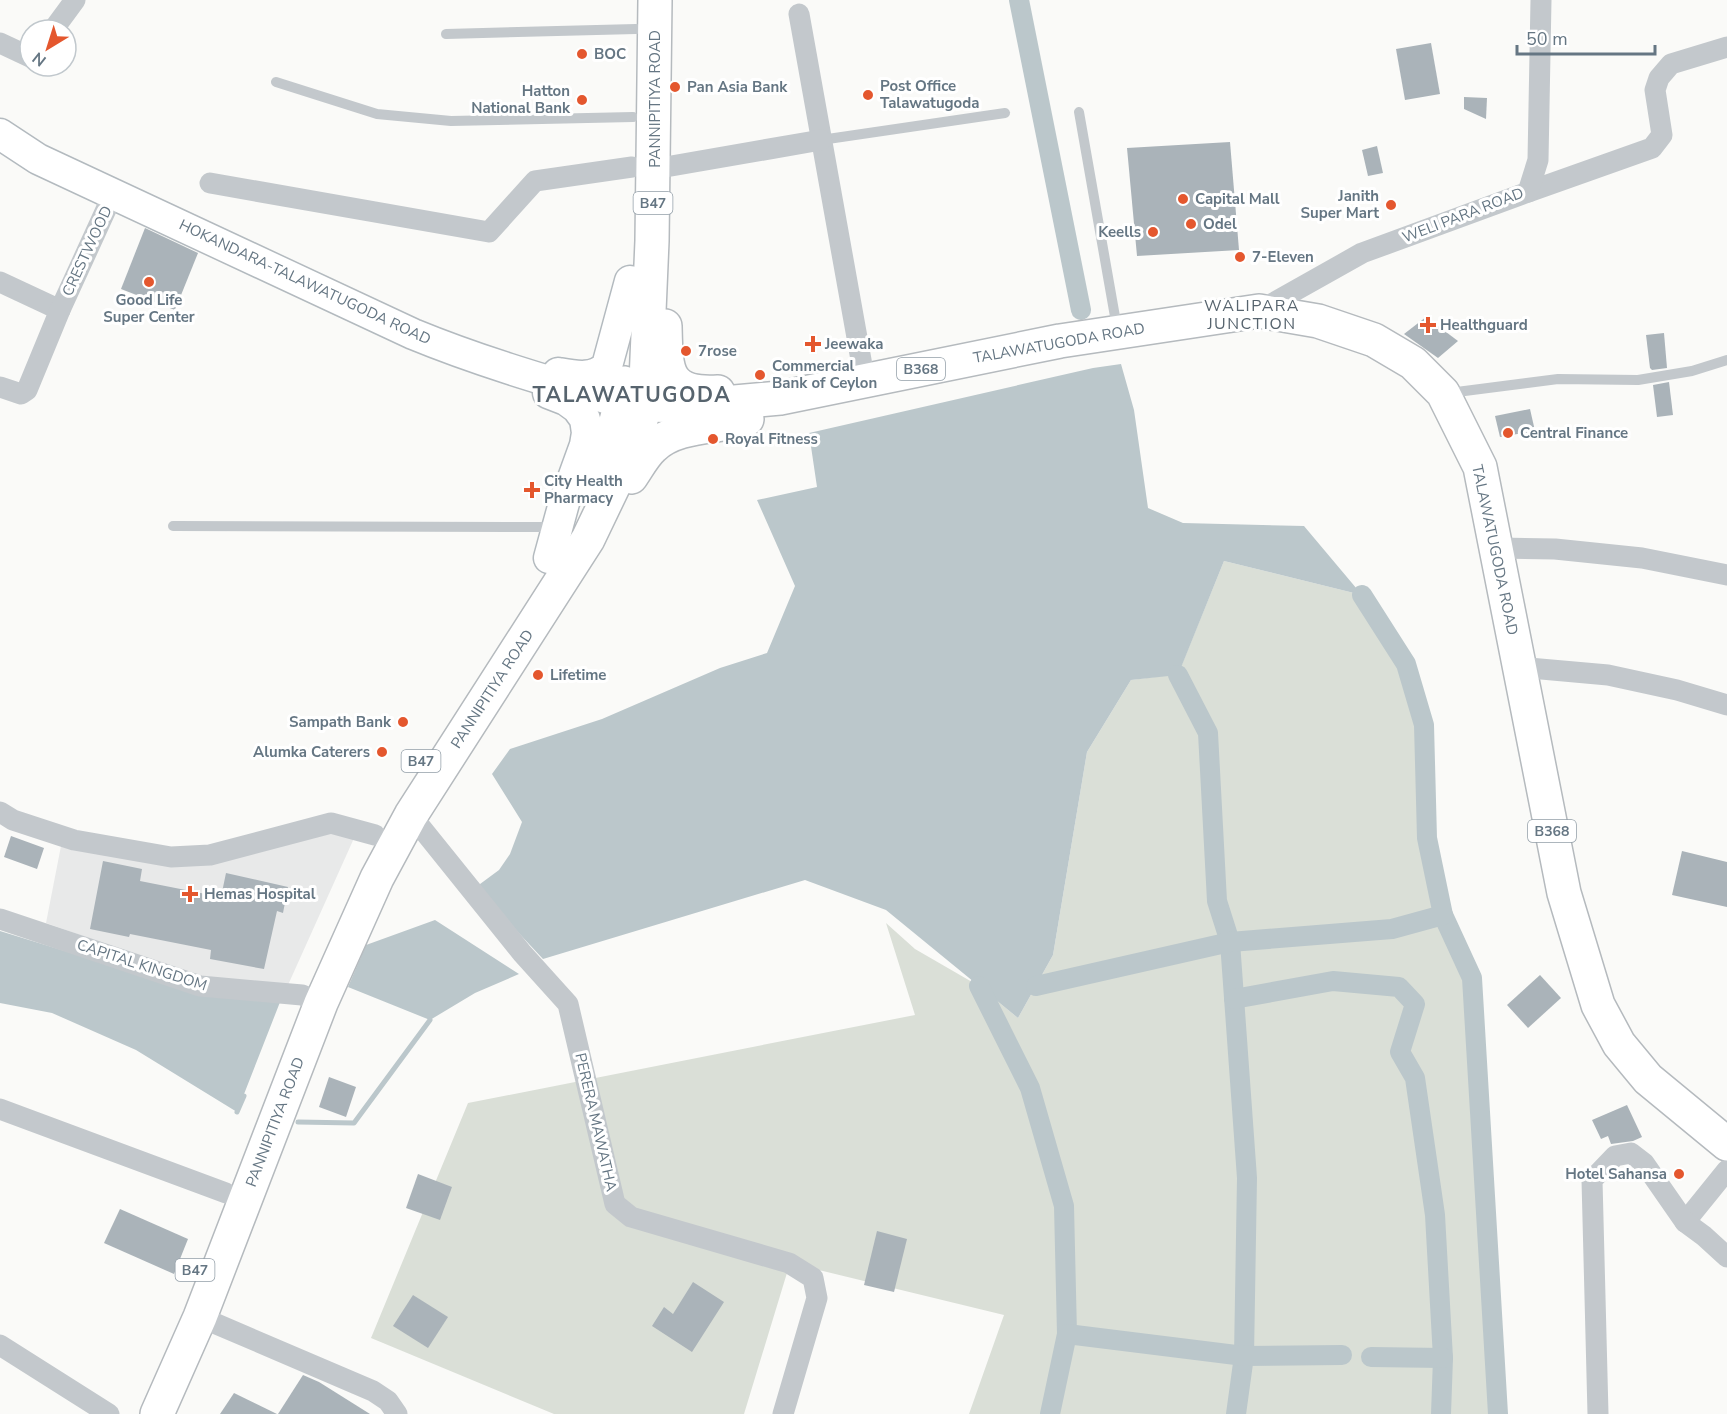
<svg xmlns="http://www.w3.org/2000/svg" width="1727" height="1414" viewBox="0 0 1727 1414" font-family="'Nunito Sans',sans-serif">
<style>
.built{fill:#e8e9e9}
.green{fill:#dadfd7}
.water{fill:#bbc7cb}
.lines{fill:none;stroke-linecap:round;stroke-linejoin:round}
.stream{stroke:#bbc7cb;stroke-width:5}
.canal{stroke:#bbc7cb;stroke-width:20}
.building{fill:#aab3b9}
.secondary-casing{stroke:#b3babf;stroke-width:33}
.primary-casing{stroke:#b5babe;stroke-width:36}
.lane{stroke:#c3c8cc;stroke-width:10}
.street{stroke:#c3c8cc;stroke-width:21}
.secondary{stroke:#fff;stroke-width:30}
.primary{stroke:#fff;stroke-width:33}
.poi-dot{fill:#e4572e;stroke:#fff;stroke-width:2}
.labels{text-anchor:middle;stroke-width:6;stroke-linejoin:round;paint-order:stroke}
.shield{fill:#fff;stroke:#939fa8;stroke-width:1.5}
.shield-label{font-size:14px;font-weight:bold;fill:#657683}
.poi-label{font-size:15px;font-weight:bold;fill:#657683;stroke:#fff;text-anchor:start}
.street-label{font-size:15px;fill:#657683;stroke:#fff}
.neighbourhood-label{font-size:16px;letter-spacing:1.5px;fill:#57646e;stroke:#fff}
.district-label{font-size:21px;font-weight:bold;letter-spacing:1.5px;fill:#57646e;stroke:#fff}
</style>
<rect width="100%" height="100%" fill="#fafaf8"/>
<polygon class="built" points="319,830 355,836 288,985 206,979 46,923 61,846 171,864"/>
<polygon class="green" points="1224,561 1362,595 1406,664 1424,725 1427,838 1443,915 1472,978 1498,1414 969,1414 1004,1315 790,1263 744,1414 554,1414 371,1338 468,1103 915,1015 886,923 915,949 979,986 1018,1018 1053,955 1087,752 1131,680 1178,674"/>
<g class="water">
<polygon points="1121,364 1134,410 1148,508 1183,523 1304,526 1362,595 1224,561 1178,675 1131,680 1087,752 1053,955 1018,1018 886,910 805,880 543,959 476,887 499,870 510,854 522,822 492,774 510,749 602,719 720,668 767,653 795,586 757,500 817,487 809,433 1093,368"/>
<polygon points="435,920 519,974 475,993 430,1020 348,987 366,945"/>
<polygon points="0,931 191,990 282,997 237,1112 136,1050 52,1013 0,1003"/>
</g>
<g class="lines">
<g class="stream">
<polyline points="237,1112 244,1096"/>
<polyline points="298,1122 354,1123 430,1020"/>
</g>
<g class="canal">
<polyline points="1019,0 1081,310"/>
<polyline points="1178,675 1208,733 1217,901 1230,942 1247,1178 1244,1356 1236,1414"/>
<polyline points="1443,915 1472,978 1498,1414"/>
<polyline points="979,986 1030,1088 1064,1206 1067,1334 1050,1414"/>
<polyline points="1036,986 1230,942 1392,929 1443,915 1427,838 1424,725 1406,664 1362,595"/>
<polyline points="1234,999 1333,981 1399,987 1415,1004 1400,1052 1415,1078 1435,1215 1443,1358 1441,1414"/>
<polyline points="1067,1334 1244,1356 1342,1355"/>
<polyline points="1371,1357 1443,1358"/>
</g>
</g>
<g class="building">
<polygon points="1431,43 1440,94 1405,100 1396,49"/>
<polygon points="1464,97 1487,98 1486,119 1464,109"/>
<polygon points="1230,142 1239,250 1137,256 1127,148"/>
<polygon points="1377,146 1383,173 1368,176 1362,150"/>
<polygon points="145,228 198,253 175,310 121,289"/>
<polygon points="1426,317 1458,341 1438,358 1404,334"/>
<polygon points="1664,333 1667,368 1652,370 1650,368 1646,335"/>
<polygon points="1669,382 1673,415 1657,417 1653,385"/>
<polygon points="1530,409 1535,431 1500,437 1495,416"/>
<polygon points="11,836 44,848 37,869 4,857"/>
<polygon points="1682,851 1727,862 1727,907 1672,895"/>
<polygon points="103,861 142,869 140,881 221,897 226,873 288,887 283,913 277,911 264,969 210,959 211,950 130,934 129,937 90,929"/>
<polygon points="1540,975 1561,998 1528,1028 1507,1005"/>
<polygon points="329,1077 356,1087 346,1117 319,1107"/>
<polygon points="1627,1105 1642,1137 1633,1141 1611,1144 1608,1136 1601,1139 1592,1120"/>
<polygon points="418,1174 452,1187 440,1220 406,1208"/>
<polygon points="120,1209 188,1239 174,1274 104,1243"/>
<polygon points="877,1231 907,1239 894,1292 864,1285"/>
<polygon points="693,1282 724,1302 692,1352 652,1326 664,1307 673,1314"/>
<polygon points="413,1295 448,1317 428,1348 393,1326"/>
<polygon points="303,1375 319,1382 370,1414 278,1414"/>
<polygon points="234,1393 277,1414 220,1414"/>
</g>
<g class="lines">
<g class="secondary-casing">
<g id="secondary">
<path d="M0,134l38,25 375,175c68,28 138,48 209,69"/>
<path d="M558,373c17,3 36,7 49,-7l23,-85"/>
<polyline points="548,393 566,400 577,408 585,419 587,433 585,445 564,503 549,558"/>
</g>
</g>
<g class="primary-casing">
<g id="primary">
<path d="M665,326c1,44 0,69 53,66"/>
<polyline points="622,403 645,405 690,406 780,398 1060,341 1259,311 1318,321 1374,340 1413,363 1443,393 1480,467 1564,893 1598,1005 1619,1044 1648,1079 1727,1144"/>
<path d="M631,477c7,-10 13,-22 22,-30 24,-23 65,-19 94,-28"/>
<path d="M591,481c16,-32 29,-63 33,-98"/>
<polyline points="157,1414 200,1317 321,1003 377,878 411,815 588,539 636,439 645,405 652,241 655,0"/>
</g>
</g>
<g class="lane">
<polyline points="446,34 636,29"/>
<polyline points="276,82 377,114 451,121 633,117"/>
<polyline points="1079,112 1117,328"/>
<polyline points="821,140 1005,113"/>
<polyline points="1449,393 1558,379 1638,380 1692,371 1727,360"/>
<polyline points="173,526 554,527"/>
</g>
<g class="street">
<polyline points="799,14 865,382"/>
<polyline points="53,30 75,0"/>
<polyline points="0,43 30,57"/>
<polyline points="654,169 821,140"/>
<polyline points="210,183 489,232 535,181 632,167"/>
<polyline points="1528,192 1652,148 1662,135 1655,90 1659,78 1671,64 1727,47"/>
<polyline points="0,282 60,310"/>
<polyline points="1259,311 1362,253 1528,192 1538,160 1541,0"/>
<polyline points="0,387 21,394 27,390 60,310 114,192"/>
<polyline points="1496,548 1555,549 1642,558 1727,575"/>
<polyline points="1518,667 1608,675 1677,690 1727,705"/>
<polyline points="0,812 13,820 74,840 171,857 210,855 331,823 375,835"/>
<polyline points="411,815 522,953 568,1004 615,1204 631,1217 789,1263 813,1278 817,1298 783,1414"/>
<polyline points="0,919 200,986 302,995 321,1003"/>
<polyline points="0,1109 226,1193"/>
<polyline points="1685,1222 1727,1170"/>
<polyline points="200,1317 373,1391 388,1401 397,1414"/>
<polyline points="0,1345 109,1414"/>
<polyline points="1598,1414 1592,1180 1615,1156 1631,1153 1644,1163 1685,1222 1704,1236 1727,1257"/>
</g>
<use href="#secondary" class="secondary"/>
<use href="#primary" class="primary"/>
</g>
<g class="poi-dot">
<circle cx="582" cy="54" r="6"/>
<circle cx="675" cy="87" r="6"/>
<circle cx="868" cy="95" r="6"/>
<circle cx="582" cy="100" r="6"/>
<circle cx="1183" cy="199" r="6"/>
<circle cx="1391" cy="205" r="6"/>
<circle cx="1191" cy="224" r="6"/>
<circle cx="1153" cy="232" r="6"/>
<circle cx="1240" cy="257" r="6"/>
<circle cx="149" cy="282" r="6"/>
<path d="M1425 316h6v6h6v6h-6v6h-6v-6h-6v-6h6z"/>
<path d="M810 335h6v6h6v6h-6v6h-6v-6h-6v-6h6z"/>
<circle cx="686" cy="351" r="6"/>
<circle cx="760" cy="375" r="6"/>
<circle cx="1508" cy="433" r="6"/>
<circle cx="713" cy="439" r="6"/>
<path d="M529 481h6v6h6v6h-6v6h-6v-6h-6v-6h6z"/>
<circle cx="538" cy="675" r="6"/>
<circle cx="403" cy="722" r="6"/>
<circle cx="382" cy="752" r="6"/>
<path d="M187 885h6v6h6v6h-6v6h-6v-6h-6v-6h6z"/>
<circle cx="1679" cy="1174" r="6"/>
</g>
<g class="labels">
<g class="shield">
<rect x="633.5" y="192" width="39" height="22" rx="4.5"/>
<rect x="897" y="358" width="48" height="22" rx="4.5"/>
<rect x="401.5" y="750" width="39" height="22" rx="4.5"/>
<rect x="1528" y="820" width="48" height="22" rx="4.5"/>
<rect x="175.5" y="1259" width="39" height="22" rx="4.5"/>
</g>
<g class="shield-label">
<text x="653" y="208">B47</text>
<text x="921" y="374">B368</text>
<text x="421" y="766">B47</text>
<text x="1552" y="836">B368</text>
<text x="195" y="1275">B47</text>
</g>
<g class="poi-label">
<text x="594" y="59">BOC</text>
<text x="880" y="91">Post Office<tspan x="880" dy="17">Talawatugoda</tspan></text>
<text x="687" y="92">Pan Asia Bank</text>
<text x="570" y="96" text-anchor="end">Hatton<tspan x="570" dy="17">National Bank</tspan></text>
<text x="1379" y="201" text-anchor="end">Janith<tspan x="1379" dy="17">Super Mart</tspan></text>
<text x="1195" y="204">Capital Mall</text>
<text x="1203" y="229">Odel</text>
<text x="1141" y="237" text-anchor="end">Keells</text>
<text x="1252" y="262">7-Eleven</text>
<text x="149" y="305" text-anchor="middle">Good Life<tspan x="149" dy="17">Super Center</tspan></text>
<text x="1440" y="330">Healthguard</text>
<text x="825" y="349">Jeewaka</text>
<text x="698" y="356">7rose</text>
<text x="772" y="371">Commercial<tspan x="772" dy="17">Bank of Ceylon</tspan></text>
<text x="1520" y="438">Central Finance</text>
<text x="725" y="444">Royal Fitness</text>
<text x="544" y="486">City Health<tspan x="544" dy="17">Pharmacy</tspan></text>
<text x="550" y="680">Lifetime</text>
<text x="391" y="727" text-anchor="end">Sampath Bank</text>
<text x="370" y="757" text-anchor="end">Alumka Caterers</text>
<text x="204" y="899">Hemas Hospital</text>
<text x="1667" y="1179" text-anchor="end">Hotel Sahansa</text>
</g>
<g class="street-label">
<text transform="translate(655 99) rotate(-90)" y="5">PANNIPITIYA ROAD</text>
<text transform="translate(1463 215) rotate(-21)" y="5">WELI PARA ROAD</text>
<text transform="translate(87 251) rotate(-65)" y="5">CRESTWOOD</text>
<text transform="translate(305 282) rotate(25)" y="5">HOKANDARA-TALAWATUGODA ROAD</text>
<text transform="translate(1059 343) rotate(-10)" y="5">TALAWATUGODA ROAD</text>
<text transform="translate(1495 550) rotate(78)" y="5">TALAWATUGODA ROAD</text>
<text transform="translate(492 689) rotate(-57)" y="5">PANNIPITIYA ROAD</text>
<text transform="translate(142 965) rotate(18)" y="5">CAPITAL KINGDOM</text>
<text transform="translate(275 1122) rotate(-69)" y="5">PANNIPITIYA ROAD</text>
<text transform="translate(596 1122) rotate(77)" y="5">PERERA MAWATHA</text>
</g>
<g class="neighbourhood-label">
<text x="1252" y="311">WALIPARA<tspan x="1252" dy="18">JUNCTION</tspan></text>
</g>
<g class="district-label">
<text x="632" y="402">TALAWATUGODA</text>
</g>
</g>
<g transform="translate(48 48) rotate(218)"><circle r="28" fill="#ffffff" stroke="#c1c8cd" stroke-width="1.5"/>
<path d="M0-4.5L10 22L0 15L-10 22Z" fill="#e4572e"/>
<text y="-9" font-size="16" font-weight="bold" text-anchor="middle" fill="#657683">N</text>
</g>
<path d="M1517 45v9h138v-9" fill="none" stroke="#657683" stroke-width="3"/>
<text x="1526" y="45" font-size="18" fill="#657683" stroke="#ffffff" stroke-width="4.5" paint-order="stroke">50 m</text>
</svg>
